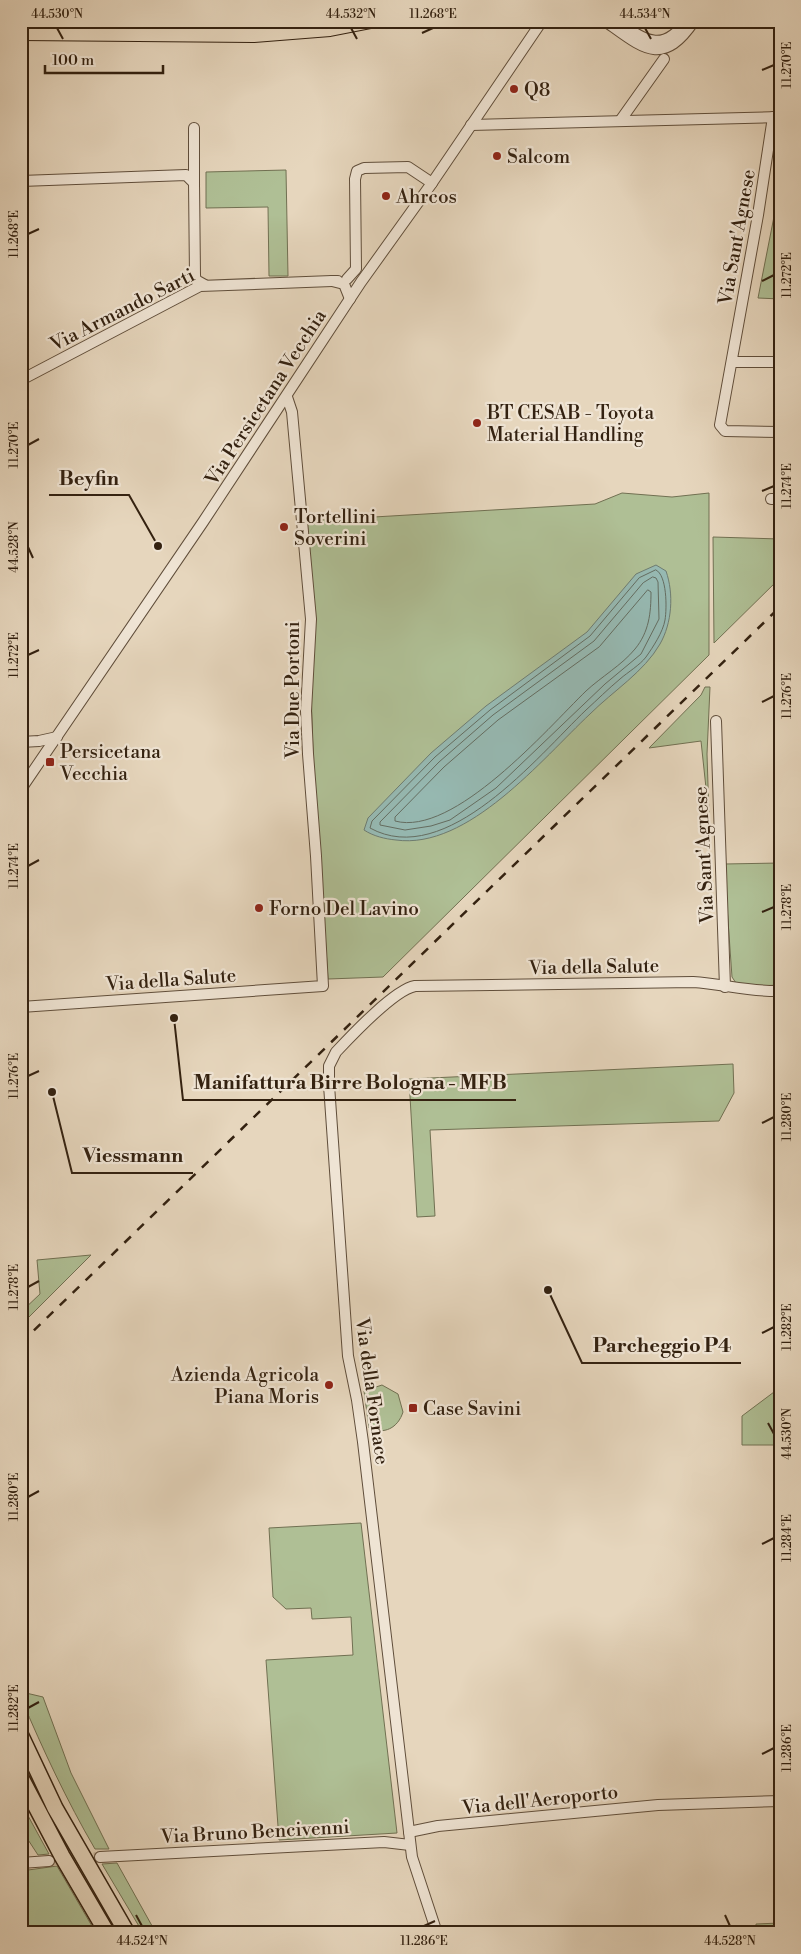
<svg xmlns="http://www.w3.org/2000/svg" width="801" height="1954" viewBox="0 0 801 1954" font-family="'Libre Bodoni',serif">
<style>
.green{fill:#afbf95;stroke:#717052}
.water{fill:#96b9b2;stroke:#6e7c71}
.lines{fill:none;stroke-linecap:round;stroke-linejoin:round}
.shore{stroke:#646d61;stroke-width:1}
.minor-tunnel{stroke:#c2b29a;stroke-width:10;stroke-dasharray:10 5;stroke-linecap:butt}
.minor-casing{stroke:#604e3b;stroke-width:12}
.major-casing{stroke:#332110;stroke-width:16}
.highway-casing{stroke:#332110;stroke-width:18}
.minor{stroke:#efe4d4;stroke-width:10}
.major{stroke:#e6d6bd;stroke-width:14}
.highway{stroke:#e6d6bd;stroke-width:15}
.rail{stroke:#332110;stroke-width:2.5;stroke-dasharray:9 9;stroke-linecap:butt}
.ticks{fill:none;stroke:#332110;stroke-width:2}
.poi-dot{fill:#8f2418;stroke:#efe4d4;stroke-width:2}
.labels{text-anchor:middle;stroke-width:4.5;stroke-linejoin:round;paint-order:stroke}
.poi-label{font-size:19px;fill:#332110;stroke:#efe4d4;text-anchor:start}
.street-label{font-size:19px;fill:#332110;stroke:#efe4d4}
.leader{fill:none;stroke:#332110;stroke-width:2}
.callout-dot{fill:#332110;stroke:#efe4d4;stroke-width:2}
.callout-label{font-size:20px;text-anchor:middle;font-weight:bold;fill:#332110;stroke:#efe4d4;stroke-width:4.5;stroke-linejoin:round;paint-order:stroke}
.neatline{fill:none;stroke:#332110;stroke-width:2}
.ticks-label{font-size:12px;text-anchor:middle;fill:#332110}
</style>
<rect width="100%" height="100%" fill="#e6d6bd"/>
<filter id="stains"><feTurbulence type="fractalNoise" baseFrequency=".004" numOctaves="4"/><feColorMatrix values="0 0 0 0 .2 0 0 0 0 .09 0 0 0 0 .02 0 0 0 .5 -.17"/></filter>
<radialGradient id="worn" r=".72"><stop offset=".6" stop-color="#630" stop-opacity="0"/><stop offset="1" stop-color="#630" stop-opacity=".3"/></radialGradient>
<g class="green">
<polygon points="286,170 288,276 269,276 268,207 206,208 206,172"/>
<polygon points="780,186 780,299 758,298"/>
<polygon points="622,493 672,497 709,493 709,655 383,977 328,979 313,756 306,521 595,504"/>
<polygon points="713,537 780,539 780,578 714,643"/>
<polygon points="705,687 710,687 707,754 709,816 701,741 649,748 701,695"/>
<polygon points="780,863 780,985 756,986 736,983 732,977 724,864"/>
<polygon points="733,1064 734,1093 719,1121 430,1130 435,1216 417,1217 409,1079"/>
<polygon points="91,1255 21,1325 21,1312 40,1294 37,1260"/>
<path d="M382,1385l16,9 5,18c-5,16 -19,23 -34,16l-5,-37z"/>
<polygon points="780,1390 780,1445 742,1445 742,1416 774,1392"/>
<polygon points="361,1523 397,1833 279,1840 266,1660 353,1655 351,1617 312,1619 311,1608 286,1609 273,1597 269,1528"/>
<path d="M26,1693l17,4 28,76 38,76h-14c-28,-48 -52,-99 -74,-151v-4z"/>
<polygon points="21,1803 49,1854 38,1855 21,1829"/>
<polygon points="117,1863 156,1933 143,1933 102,1864"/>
<polygon points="57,1866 96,1933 21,1933 21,1871"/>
<polygon points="780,1923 780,1933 756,1933 756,1924"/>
</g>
<path class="water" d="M656,565l10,6c8,23 6,52 -6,73 -16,28 -47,47 -70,70 -48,45 -122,136 -194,126 -11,-1 -23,-4 -32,-10l4,-12 63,-65 55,-47 101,-74 49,-58z"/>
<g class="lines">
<g class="shore">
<path d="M656,570c11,5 11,38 9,50 -2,12 -12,27 -19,37 -6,8 -18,15 -26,22 -12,10 -23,21 -34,31 -48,46 -140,160 -216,118l2,-7 63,-64 55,-47 100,-74 49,-58z"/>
<polygon points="653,577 656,578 658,582 659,619 641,654 605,684 496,788 450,820 431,826 405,830 380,825 380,822 439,762 493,715 594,641 643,583"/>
<path d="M648,590l3,2c0,21 -2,40 -16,57 -13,16 -34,28 -49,42 -39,38 -132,146 -191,130v-4l49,-50 54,-47 101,-73z"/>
</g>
<polyline class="minor-tunnel" points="49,1861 100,1857"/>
<g class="minor-casing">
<g id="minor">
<path d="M605,21c38,27 57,47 89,0"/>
<path d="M617,21c27,19 46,33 69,0"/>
<polyline points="773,117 758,215 720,425 725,431 780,432"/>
<polyline points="620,121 664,59"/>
<polyline points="471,125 779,117"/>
<polyline points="194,128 194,183"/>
<polyline points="21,181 186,175 194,183 195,276 196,280 205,285"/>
<polyline points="347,279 356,269 355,179 357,171 364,168 408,167 432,183"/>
<polyline points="338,281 332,281 344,284 350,299"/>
<polyline points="732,362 780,362"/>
<polyline points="21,380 200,286 332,281"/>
<polyline points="771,499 780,499"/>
<polyline points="716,721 725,987"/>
<polyline points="21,742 39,741 57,737"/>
<polyline points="21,789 203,522 361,282 432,183 542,21"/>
<polyline points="21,1007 323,986 316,856 308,754 306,711 311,619 292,412 287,397"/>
<polyline points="409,1832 438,1826 658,1805 780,1801"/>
<polyline points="100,1857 384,1842 410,1845"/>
<polyline points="21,1863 49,1861"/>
<path d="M437,1933l-25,-76 -49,-415 -6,-42 -9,-44 -19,-271v-19l7,-14c16,-17 58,-62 79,-66l278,-4c30,2 57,10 87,9"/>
</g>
</g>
<g class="major-casing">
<polyline id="major" points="21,33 254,35 330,29 371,21"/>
</g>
<g class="highway-casing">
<g id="highway">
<polyline points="21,1736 55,1808 127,1933"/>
<polyline points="21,1778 62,1856 107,1933"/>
</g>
</g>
<use href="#minor" class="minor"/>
<use href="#major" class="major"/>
<use href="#highway" class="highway"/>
<polyline class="rail" points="21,1343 780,607"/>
</g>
<path class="ticks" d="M57,28l6,11M351,28l6,11M645,28l6,11M422,33l11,-5M762,70l12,-5M28,234l11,-5M762,281l12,-6M28,445l11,-6M762,491l12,-5M28,547l5,11M28,655l11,-5M762,702l12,-6M28,866l11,-6M762,912l12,-5M28,1076l11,-5M762,1123l12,-6M28,1287l11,-6M762,1333l12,-6M768,1423l6,11M28,1497l11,-6M762,1544l12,-6M28,1708l11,-6M762,1754l12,-6M136,1915l6,11M725,1915l5,11M424,1926l11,-5"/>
<g class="poi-dot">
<circle cx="514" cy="89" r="5"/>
<circle cx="497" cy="156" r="5"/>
<circle cx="386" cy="196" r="5"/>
<circle cx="477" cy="423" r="5"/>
<circle cx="284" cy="527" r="5"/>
<rect x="45" y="757" width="10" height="10" rx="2.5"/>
<circle cx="259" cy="908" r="5"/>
<circle cx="329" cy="1385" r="5"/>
<rect x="408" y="1403" width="10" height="10" rx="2.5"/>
</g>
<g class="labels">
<g class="poi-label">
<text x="524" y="96">Q8</text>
<text x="507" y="163">Salcom</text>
<text x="396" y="203">Ahrcos</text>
<text x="487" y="419">BT CESAB - Toyota<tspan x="487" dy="22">Material Handling</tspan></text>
<text x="294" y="523">Tortellini<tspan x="294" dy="22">Soverini</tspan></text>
<text x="60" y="758">Persicetana<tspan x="60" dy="22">Vecchia</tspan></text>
<text x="269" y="915">Forno Del Lavino</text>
<text x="319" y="1381" text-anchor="end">Azienda Agricola<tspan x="319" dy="22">Piana Moris</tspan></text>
<text x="423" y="1415">Case Savini</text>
</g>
<g class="street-label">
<text transform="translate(736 237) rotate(-80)" y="7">Via Sant'Agnese</text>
<text transform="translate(122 309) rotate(-27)" y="7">Via Armando Sarti</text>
<text transform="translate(265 397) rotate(-57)" y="7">Via Persicetana Vecchia</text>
<text transform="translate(292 690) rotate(-90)" y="7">Via Due Portoni</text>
<text transform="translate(703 855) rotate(-93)" y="7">Via Sant'Agnese</text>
<text transform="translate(594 966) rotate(-1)" y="7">Via della Salute</text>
<text transform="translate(171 979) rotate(-4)" y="7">Via della Salute</text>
<text transform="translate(373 1391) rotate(82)" y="7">Via della Fornace</text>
<text transform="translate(540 1799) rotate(-6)" y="7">Via dell'Aeroporto</text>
<text transform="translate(255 1831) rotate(-3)" y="7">Via Bruno Bencivenni</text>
</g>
</g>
<path class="leader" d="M158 546L129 495H49M174 1018L183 1100H516M52 1092L72 1173H193M548 1290L582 1363H741"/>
<g class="callout-dot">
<circle cx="158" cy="546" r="5"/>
<circle cx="174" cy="1018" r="5"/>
<circle cx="52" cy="1092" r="5"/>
<circle cx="548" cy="1290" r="5"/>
</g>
<g class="callout-label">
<text x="89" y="485">Beyfin</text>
<text x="350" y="1089">Manifattura Birre Bologna - MFB</text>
<text x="133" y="1162">Viessmann</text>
<text x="662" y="1352">Parcheggio P4</text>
</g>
<rect width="801" height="1954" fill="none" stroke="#e6d6bd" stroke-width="55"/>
<path d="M45 65v8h118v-8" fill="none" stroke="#332110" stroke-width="2.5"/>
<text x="52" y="65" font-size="15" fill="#332110" stroke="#efe4d4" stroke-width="4" paint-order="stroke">100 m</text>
<rect x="28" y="28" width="746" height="1898" class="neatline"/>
<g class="ticks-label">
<text x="57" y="18">44.530°N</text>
<text x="351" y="18">44.532°N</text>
<text x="433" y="18">11.268°E</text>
<text x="645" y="18">44.534°N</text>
<text transform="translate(787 65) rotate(-90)" y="4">11.270°E</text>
<text transform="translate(14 234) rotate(-90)" y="4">11.268°E</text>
<text transform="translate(787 275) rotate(-90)" y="4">11.272°E</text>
<text transform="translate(14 445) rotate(-90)" y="4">11.270°E</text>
<text transform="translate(787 486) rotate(-90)" y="4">11.274°E</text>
<text transform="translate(14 547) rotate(-90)" y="4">44.528°N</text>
<text transform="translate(14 655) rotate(-90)" y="4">11.272°E</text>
<text transform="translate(787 696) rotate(-90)" y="4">11.276°E</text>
<text transform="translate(14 866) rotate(-90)" y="4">11.274°E</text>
<text transform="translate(787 907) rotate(-90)" y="4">11.278°E</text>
<text transform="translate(14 1076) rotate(-90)" y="4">11.276°E</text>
<text transform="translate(787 1117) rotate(-90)" y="4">11.280°E</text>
<text transform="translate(14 1287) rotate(-90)" y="4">11.278°E</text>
<text transform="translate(787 1327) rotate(-90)" y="4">11.282°E</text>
<text transform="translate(787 1434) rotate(-90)" y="4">44.530°N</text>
<text transform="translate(14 1497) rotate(-90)" y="4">11.280°E</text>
<text transform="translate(787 1538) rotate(-90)" y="4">11.284°E</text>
<text transform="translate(14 1708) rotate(-90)" y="4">11.282°E</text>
<text transform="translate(787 1748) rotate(-90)" y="4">11.286°E</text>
<text x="142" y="1945">44.524°N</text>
<text x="424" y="1945">11.286°E</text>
<text x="730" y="1945">44.528°N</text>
</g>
<rect width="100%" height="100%" filter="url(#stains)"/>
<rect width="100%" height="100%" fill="url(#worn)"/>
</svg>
